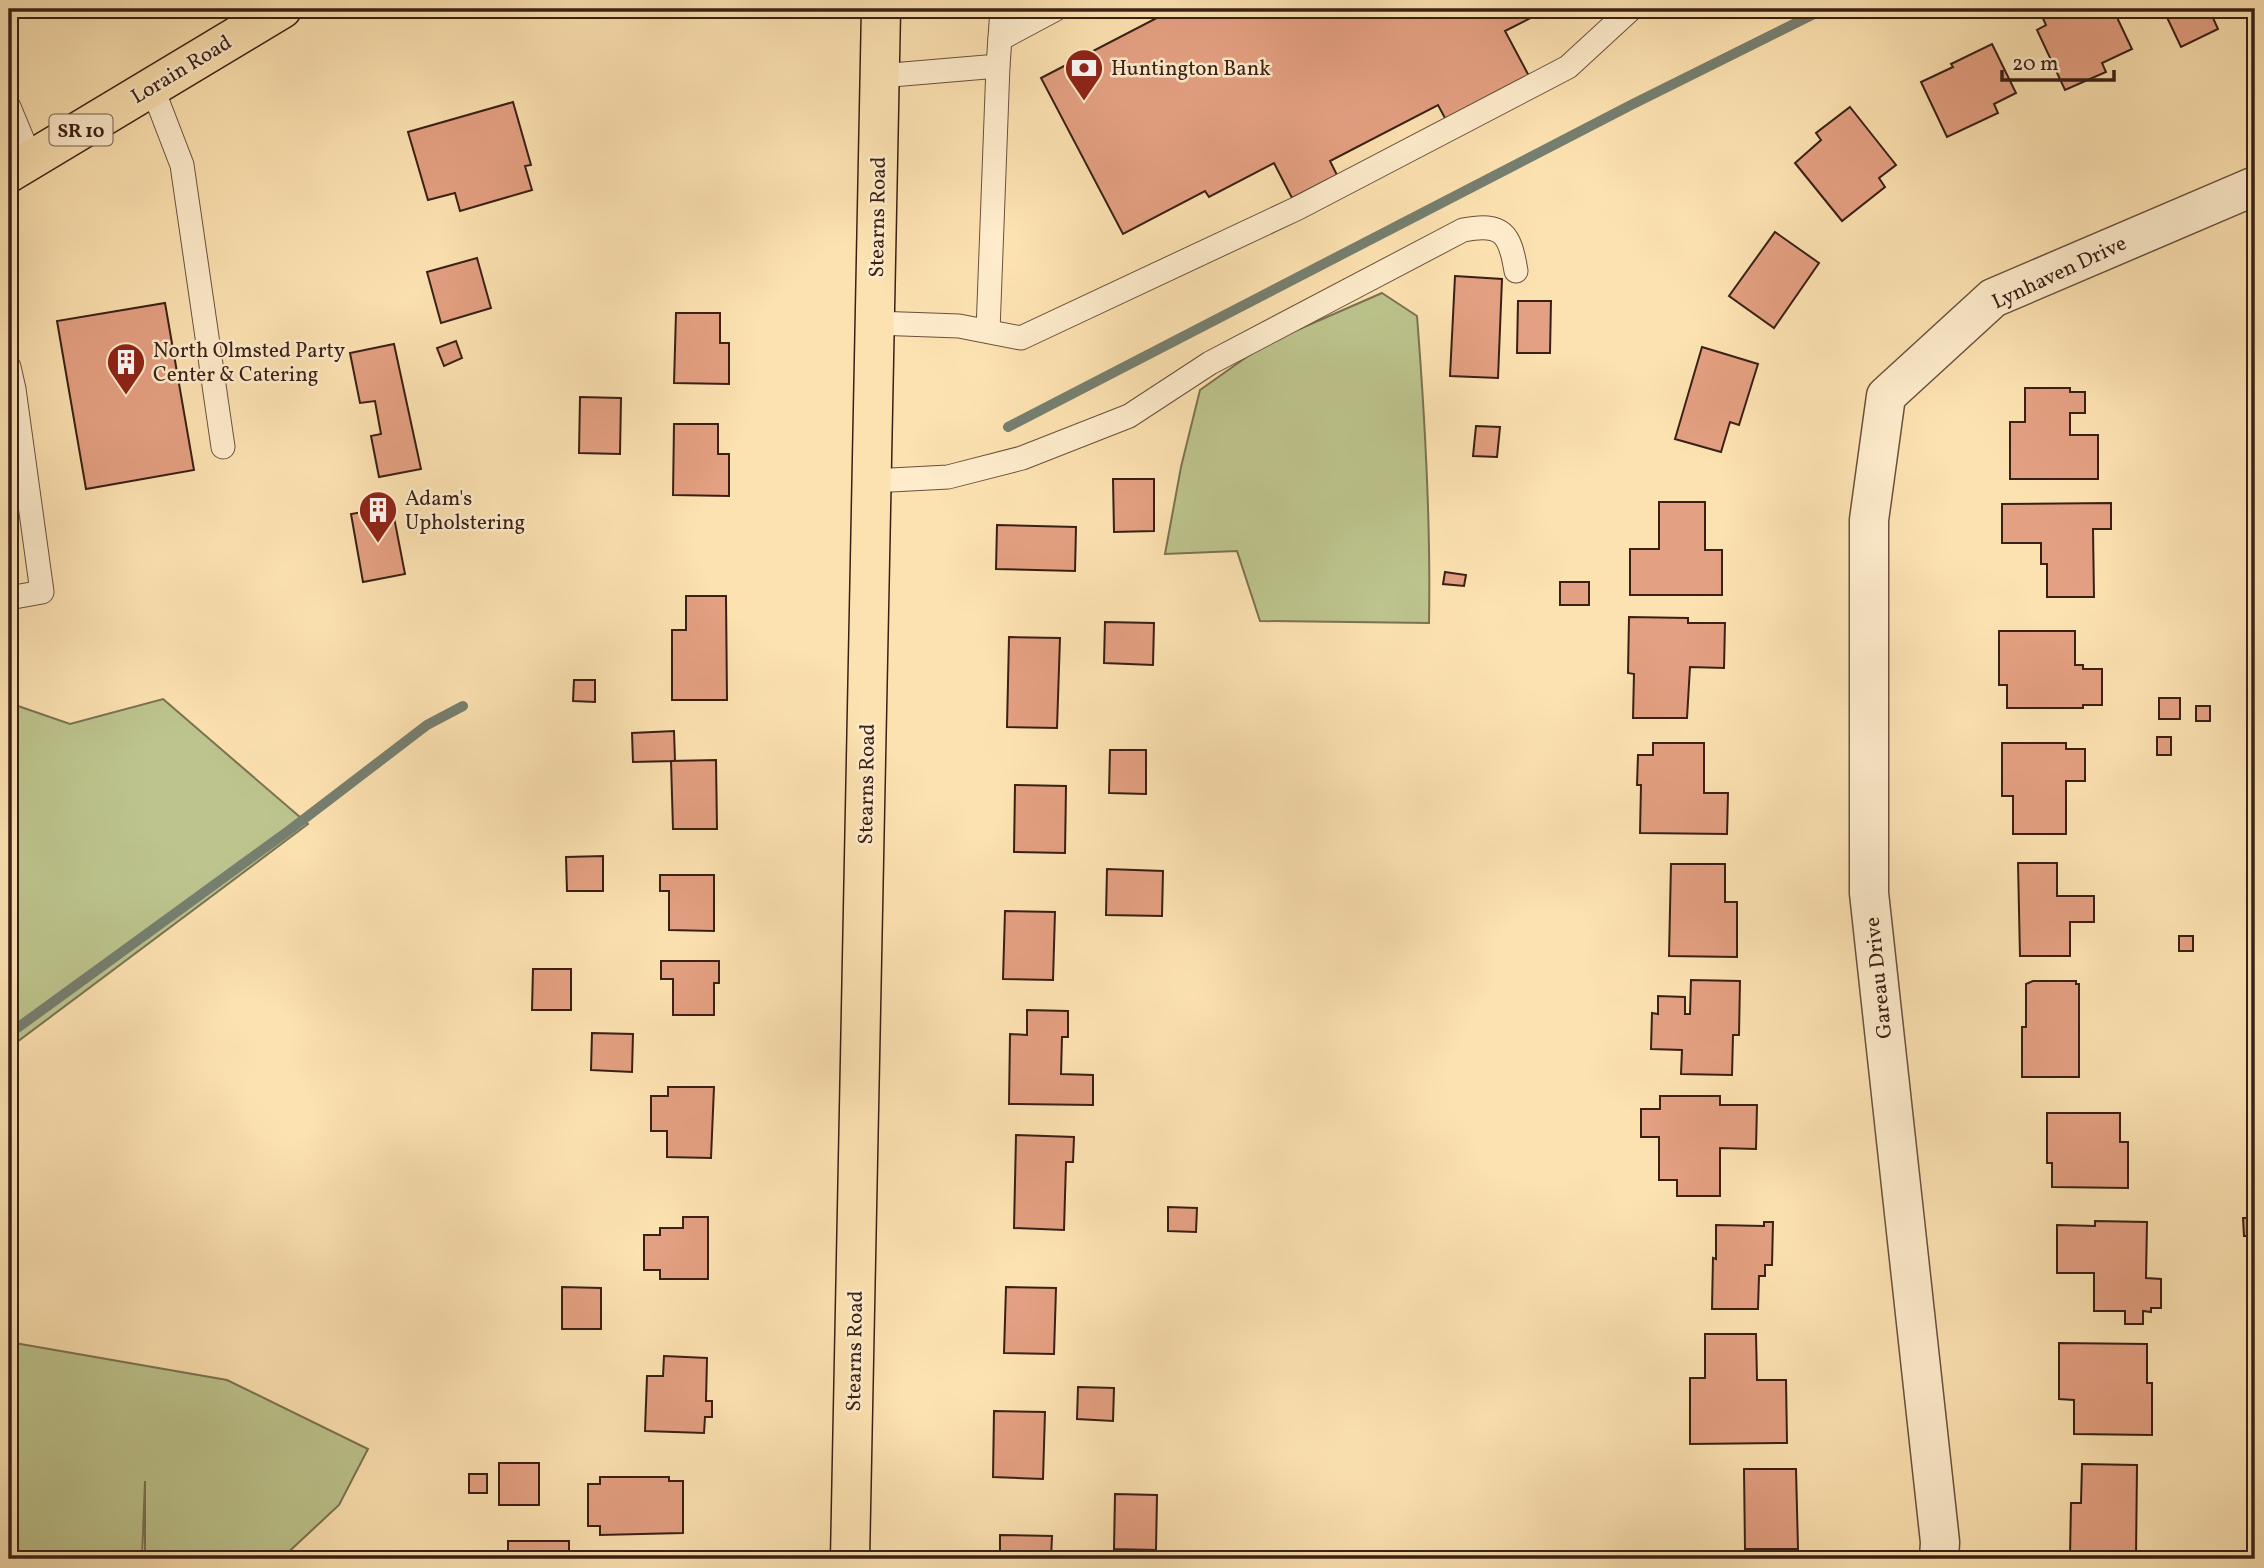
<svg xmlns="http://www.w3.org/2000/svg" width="2264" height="1568" viewBox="0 0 2264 1568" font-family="Vollkorn,serif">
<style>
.green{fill:#bdc48d;stroke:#7b7252;stroke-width:2}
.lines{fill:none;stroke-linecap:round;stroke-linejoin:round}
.stream{stroke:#767f70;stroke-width:10}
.building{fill:#e4a082;stroke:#392016;stroke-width:2}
.service-casing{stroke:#6a503d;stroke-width:25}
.minor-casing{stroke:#6a503d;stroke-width:41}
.primary-casing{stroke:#392016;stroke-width:41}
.service{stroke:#feeccc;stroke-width:23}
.minor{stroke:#feeccc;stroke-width:38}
.primary{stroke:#fde2b1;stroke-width:38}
.labels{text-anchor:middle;stroke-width:5;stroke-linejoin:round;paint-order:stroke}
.shield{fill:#feeccc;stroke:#745d4d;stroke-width:2}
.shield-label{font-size:19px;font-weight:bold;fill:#392016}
.poi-label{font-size:21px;fill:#392016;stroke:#feeccc;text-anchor:start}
.street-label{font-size:21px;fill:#392016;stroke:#feeccc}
</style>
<rect width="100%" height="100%" fill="#fde2b1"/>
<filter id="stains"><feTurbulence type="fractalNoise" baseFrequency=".00286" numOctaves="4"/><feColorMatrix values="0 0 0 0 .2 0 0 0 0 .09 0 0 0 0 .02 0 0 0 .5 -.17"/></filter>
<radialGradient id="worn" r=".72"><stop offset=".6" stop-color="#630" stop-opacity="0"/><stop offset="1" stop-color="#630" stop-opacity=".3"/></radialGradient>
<g class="green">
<path d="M1382,293l35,23c8,102 14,204 12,307l-169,-2 -23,-70 -72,3 16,-87 19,-77 65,-46z"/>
<polygon points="163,699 308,824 9,1048 9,719 18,706 70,724"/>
<polygon points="9,1342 227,1380 368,1449 339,1505 281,1559 145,1559 145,1481 142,1559 9,1559"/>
</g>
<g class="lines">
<g class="stream">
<polyline points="1008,427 1631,105 1824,9"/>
<polyline points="9,1034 291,829 427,725 463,706"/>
</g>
</g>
<g class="building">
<polygon points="1174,9 1548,9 1505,31 1529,76 1446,120 1438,105 1330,161 1337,175 1292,198 1274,163 1209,197 1205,191 1123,234 1041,78"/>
<polygon points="2051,9 2061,9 2065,17 2082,9 2113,9 2132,49 2102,63 2106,72 2065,90 2037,30 2046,25 2041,14"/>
<polygon points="2163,9 2209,9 2218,29 2181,47"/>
<polygon points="1992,44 2016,93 1994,104 1998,113 1947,137 1921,82 1953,67 1951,64"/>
<polygon points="513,102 531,165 525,166 532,190 460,211 455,193 428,200 408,132"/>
<polygon points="1850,107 1896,165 1879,178 1885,187 1842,221 1795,163 1821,140 1816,133"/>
<polygon points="1775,232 1819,263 1774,328 1729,296"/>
<polygon points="477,258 491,308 441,323 427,272"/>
<polygon points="1455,276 1502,279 1498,378 1450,376"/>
<polygon points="1518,301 1551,301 1550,353 1517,353"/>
<polygon points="165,303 194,470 86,489 57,321"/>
<polygon points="676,313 720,313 720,343 729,343 729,384 674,383"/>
<polygon points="456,341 462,358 444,366 437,348"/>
<polygon points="394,344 421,469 379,477 371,436 381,434 375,401 360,403 350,353"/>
<polygon points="1702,347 1758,364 1739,425 1730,422 1721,452 1675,439"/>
<polygon points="2025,388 2070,388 2070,392 2085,392 2085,413 2070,413 2070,435 2098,435 2098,479 2010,479 2010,422 2025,422"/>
<polygon points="580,397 621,398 620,454 579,453"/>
<polygon points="674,424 718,424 718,454 729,454 729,496 673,495"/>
<polygon points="1476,426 1500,427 1497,457 1473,456"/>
<polygon points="1113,479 1154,479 1154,531 1114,532"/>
<polygon points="1659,502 1705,502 1705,550 1722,550 1722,595 1630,595 1630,549 1659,549"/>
<polygon points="2111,503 2111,529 2093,529 2094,597 2047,597 2047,564 2041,564 2041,543 2002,543 2002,504"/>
<polygon points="392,507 405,574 363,582 351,514"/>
<polygon points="997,525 1076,527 1075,571 996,569"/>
<polygon points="1445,572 1466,575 1464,586 1443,584"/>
<rect x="1560" y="582" width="29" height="23"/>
<polygon points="686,596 726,596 727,700 672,700 672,630 686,630"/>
<polygon points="1629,617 1688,618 1688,623 1725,623 1724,668 1690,667 1687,718 1633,718 1634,674 1628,673"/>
<polygon points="1105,622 1154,623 1153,665 1104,663"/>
<polygon points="1999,631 2075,631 2075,665 2083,665 2083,669 2102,669 2102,705 2083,705 2083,708 2007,708 2007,685 1999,685"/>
<polygon points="1009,637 1060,638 1057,728 1007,727"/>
<polygon points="574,680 595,680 595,702 573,701"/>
<rect x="2159" y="698" width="21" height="21"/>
<rect x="2196" y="706" width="14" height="15"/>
<polygon points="674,731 675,761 633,762 632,733"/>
<rect x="2157" y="737" width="14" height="18"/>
<polygon points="1653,743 1704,743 1704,793 1728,793 1727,834 1640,833 1641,785 1637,785 1638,755 1653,755"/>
<polygon points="2002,743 2066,743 2066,749 2085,749 2085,781 2066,781 2066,834 2013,834 2013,796 2002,796"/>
<polygon points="1110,750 1146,750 1146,794 1109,793"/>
<polygon points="716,760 717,829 673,829 671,761"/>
<polygon points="1015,785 1066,786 1065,853 1014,852"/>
<polygon points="603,856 603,891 567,891 566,857"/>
<polygon points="2018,863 2057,863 2057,896 2094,896 2094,922 2070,922 2070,956 2020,956"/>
<polygon points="1671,864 1725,864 1725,902 1737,902 1737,957 1669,956"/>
<polygon points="1107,869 1163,871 1162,916 1106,915"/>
<polygon points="660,875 714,875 714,931 669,930 669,891 660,891"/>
<polygon points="1005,911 1055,912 1053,980 1003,979"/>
<rect x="2179" y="936" width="14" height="15"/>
<polygon points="661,961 719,961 719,983 714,983 714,1015 673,1015 673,979 661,979"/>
<polygon points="533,969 571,969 571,1010 532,1010"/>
<polygon points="1691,980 1740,981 1739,1035 1733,1035 1732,1075 1681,1074 1682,1050 1651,1049 1652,1013 1658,1014 1658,996 1685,997 1685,1014 1690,1014"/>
<polygon points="2033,981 2076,981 2076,984 2079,984 2079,1077 2022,1077 2022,1027 2026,1027 2026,984"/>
<polygon points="1027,1010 1068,1011 1068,1037 1062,1037 1061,1074 1093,1075 1093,1105 1009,1104 1010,1034 1027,1035"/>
<polygon points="592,1033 633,1034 632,1072 591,1070"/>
<polygon points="668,1087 714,1087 711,1158 667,1157 667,1131 651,1131 651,1096 668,1096"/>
<polygon points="1660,1096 1720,1096 1720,1105 1757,1105 1756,1149 1720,1148 1720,1196 1677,1196 1677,1180 1659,1180 1659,1137 1641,1137 1641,1109 1660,1109"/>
<polygon points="2047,1113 2120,1113 2120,1142 2128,1142 2128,1188 2052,1187 2052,1163 2047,1163"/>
<polygon points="1016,1135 1074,1137 1073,1162 1066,1162 1064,1230 1014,1228"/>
<polygon points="1168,1207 1197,1208 1196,1232 1168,1231"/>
<polygon points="683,1217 708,1217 708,1279 660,1279 660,1270 644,1270 644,1235 660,1235 660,1228 683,1228"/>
<polygon points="2243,1218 2255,1218 2255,1236 2244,1236"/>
<polygon points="2095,1221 2147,1222 2146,1278 2161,1279 2161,1308 2151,1308 2151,1312 2143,1311 2143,1324 2125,1324 2125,1311 2094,1311 2094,1273 2057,1273 2057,1225 2095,1226"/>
<polygon points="1764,1222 1773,1222 1772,1265 1765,1265 1765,1276 1759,1276 1758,1309 1712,1309 1713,1258 1716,1259 1716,1225 1764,1226"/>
<polygon points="562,1287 601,1288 601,1329 562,1329"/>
<polygon points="1006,1287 1056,1288 1054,1354 1004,1353"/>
<polygon points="1705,1334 1756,1334 1757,1380 1786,1380 1787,1443 1690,1444 1690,1378 1705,1378"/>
<polygon points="2059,1343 2147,1344 2147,1383 2152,1383 2152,1435 2074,1434 2074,1400 2059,1399"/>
<polygon points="664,1356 707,1358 706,1401 712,1401 712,1417 705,1417 704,1433 645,1431 647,1376 663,1376"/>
<polygon points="1078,1387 1114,1388 1113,1421 1077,1419"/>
<polygon points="994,1411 1045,1412 1043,1479 993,1477"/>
<rect x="499" y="1463" width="40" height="42"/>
<polygon points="2082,1464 2137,1465 2136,1558 2070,1557 2071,1503 2081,1503"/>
<polygon points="1744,1469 1796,1469 1798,1549 1745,1549"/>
<rect x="469" y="1474" width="18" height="19"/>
<polygon points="600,1477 669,1477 669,1481 683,1481 683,1533 600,1535 600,1526 588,1526 588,1484 600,1484"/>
<polygon points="1115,1494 1157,1495 1156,1550 1114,1549"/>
<polygon points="1000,1535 1052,1536 1051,1559 1000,1559"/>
<rect x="508" y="1541" width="61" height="18"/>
</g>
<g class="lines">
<g class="service-casing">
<g id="service">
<polyline points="1000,39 1056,9"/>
<polyline points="880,76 998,66 1002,9"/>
<polyline points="152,87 182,165 223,447"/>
<polyline points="9,107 31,160"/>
<polyline points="875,323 959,326 1021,338 1298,208 1568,67 1631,9"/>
<polyline points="988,331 998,66"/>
<polyline points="9,367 14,389 42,592 9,598"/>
<path d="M872,481l76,-4 74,-19 107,-42 81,-53 253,-133c40,-8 47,4 53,41"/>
</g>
</g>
<g class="minor-casing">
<polyline id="minor" points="1939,1559 1940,1542 1869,893 1869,520 1886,396 1993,298 2255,186"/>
</g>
<g class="primary-casing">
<g id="primary">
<polyline points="9,173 282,9"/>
<polyline points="850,1559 881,9"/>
</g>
</g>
<use href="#service" class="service"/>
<use href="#minor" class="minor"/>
<use href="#primary" class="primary"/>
</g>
<defs>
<g id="bank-pin" transform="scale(2.0125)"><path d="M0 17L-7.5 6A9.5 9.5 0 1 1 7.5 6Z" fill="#8f2418" stroke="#feeccc"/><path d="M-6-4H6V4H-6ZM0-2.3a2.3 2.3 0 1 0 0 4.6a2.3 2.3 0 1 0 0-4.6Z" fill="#fff"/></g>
<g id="building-pin" transform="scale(2.0125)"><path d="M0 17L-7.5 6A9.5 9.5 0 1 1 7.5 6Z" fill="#8f2418" stroke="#feeccc"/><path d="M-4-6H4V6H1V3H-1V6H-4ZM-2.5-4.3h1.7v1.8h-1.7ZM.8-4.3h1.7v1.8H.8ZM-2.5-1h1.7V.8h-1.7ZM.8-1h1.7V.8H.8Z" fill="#fff"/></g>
</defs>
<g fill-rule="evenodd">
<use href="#bank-pin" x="1084" y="68"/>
<use href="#building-pin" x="126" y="362"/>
<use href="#building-pin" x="378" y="510"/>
</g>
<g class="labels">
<rect class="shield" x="49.5" y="114.5" width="63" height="31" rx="5"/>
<g class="shield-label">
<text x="81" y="137">SR 10</text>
</g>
<g class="poi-label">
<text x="1111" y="75">Huntington Bank</text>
<text x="153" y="357">North Olmsted Party<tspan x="153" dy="24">Center &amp; Catering</tspan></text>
<text x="405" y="505">Adam's<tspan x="405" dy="24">Upholstering</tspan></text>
</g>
<g class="street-label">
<text transform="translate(181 69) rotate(-31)" y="7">Lorain Road</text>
<text transform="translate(877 217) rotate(-89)" y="7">Stearns Road</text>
<text transform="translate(2059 272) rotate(-25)" y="7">Lynhaven Drive</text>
<text transform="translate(866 784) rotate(-89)" y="7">Stearns Road</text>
<text transform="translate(1878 978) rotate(-96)" y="7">Gareau Drive</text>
<text transform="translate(854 1351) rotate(-89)" y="7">Stearns Road</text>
</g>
</g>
<rect width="2264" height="1568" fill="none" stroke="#fde2b1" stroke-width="35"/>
<rect x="10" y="10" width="2243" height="1547" fill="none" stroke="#392016" stroke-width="3.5"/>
<rect x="18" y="18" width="2229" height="1533" fill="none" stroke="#392016" stroke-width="2"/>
<path d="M2002 70v10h112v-10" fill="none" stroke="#392016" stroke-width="3.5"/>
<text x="2012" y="70" font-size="21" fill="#392016" stroke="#feeccc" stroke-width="5" paint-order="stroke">20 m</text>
<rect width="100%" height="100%" filter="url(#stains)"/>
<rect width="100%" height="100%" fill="url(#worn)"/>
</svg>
